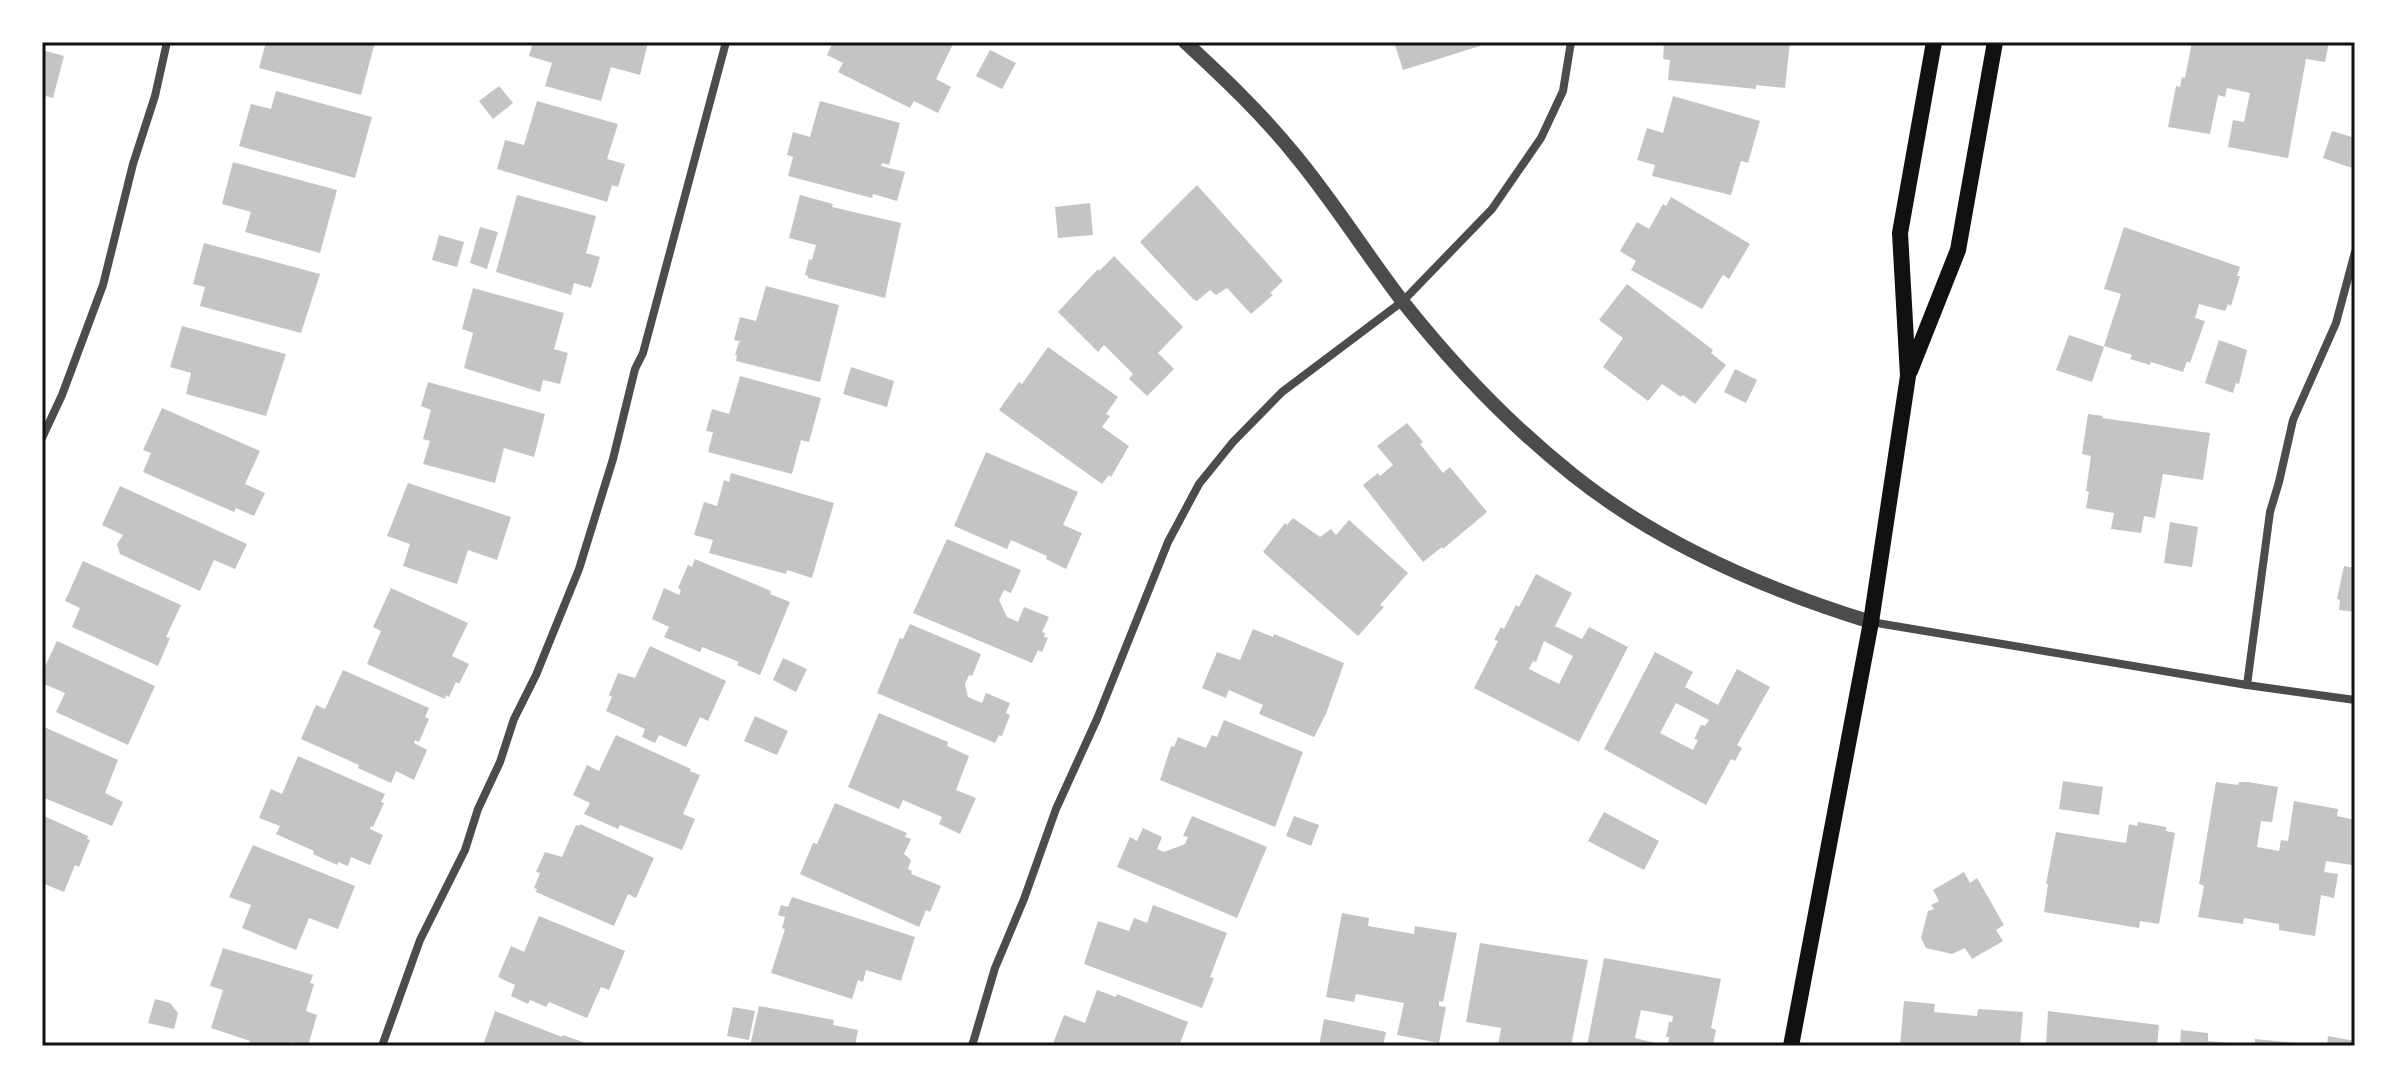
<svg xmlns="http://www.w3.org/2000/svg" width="2397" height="1088" viewBox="0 0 2397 1088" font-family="'Fira Sans',sans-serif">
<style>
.building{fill:#c4c4c4;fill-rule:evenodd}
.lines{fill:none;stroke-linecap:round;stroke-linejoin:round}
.minor{stroke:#4c4c4c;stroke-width:8}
.tertiary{stroke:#4c4c4c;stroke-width:14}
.secondary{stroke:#111;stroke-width:16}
.neatline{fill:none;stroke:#111;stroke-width:3}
</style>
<rect width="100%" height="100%" fill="#fff"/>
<g class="building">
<polygon points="266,42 375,42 361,95 259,68"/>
<polygon points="533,42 648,42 640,75 611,67 601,101 545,86 552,63 529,56"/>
<polygon points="833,42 954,42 936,79 951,87 938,113 914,101 910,108 838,72 843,63 827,55"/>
<polygon points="1394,42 1479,42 1480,46 1403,70"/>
<polygon points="1664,42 1790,42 1785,88 1756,85 1756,89 1668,80 1670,60 1663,59"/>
<polygon points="2192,42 2329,42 2325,62 2306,59 2288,158 2228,147 2233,120 2244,122 2250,93 2227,88 2225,97 2218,95 2210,134 2168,127 2176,86 2180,87 2182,77 2185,78"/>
<polygon points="42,50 64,56 53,98 46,96 43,110"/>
<polygon points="990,50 1016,63 1002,89 976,76"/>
<polygon points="499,86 513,103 493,119 479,101"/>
<polygon points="276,91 372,117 355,178 239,146 251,104 271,109"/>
<polygon points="1673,96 1760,121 1748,163 1741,161 1731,195 1652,176 1655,165 1637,160 1647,128 1663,133"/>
<polygon points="537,101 618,124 607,159 625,164 618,187 612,185 607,202 497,169 505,140 524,145"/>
<polygon points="820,101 900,123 889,165 882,163 881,166 905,172 897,201 873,194 872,198 788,176 793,157 787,155 793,132 810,137"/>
<polygon points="2332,131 2355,138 2355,169 2323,158"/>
<polygon points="233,162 337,190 320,253 245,232 251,212 222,204"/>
<polygon points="1197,185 1283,281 1270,293 1273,295 1251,314 1227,288 1216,295 1210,290 1197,301 1193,299 1140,242"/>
<polygon points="517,195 596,216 586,253 600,257 591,288 574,283 571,295 496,272"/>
<polygon points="800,195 833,204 832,207 901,223 885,298 808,278 808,276 805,275 809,259 812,260 816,245 789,238"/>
<polygon points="1671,197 1750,244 1729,279 1723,275 1702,309 1631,270 1636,261 1620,251 1637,222 1649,229 1663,204 1666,206"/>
<polygon points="1090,203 1093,235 1058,238 1055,207"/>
<polygon points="480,227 498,232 487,269 470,263"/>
<polygon points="2124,227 2240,267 2237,276 2240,276 2231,306 2228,304 2225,311 2199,304 2195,318 2205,321 2190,363 2187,361 2183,372 2151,362 2150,365 2130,359 2132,355 2104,346 2121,294 2104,289"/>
<polygon points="439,235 464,242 457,267 432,260"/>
<polygon points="204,243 320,274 301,333 200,306 205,287 193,284"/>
<polygon points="1114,256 1183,327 1158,353 1174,369 1147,396 1129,379 1133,374 1104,345 1098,352 1058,312 1098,269 1099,271"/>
<polygon points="1627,284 1713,350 1711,353 1726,365 1695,404 1683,395 1681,397 1662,384 1648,401 1603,367 1623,338 1599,320"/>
<polygon points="766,286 839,305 820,382 736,361 737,355 735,355 739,342 742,342 734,340 740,317 756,321"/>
<polygon points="473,288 564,313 554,349 568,353 560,384 543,380 540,392 464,368 473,333 462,329"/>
<polygon points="182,326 286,354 266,416 186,394 191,373 170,367"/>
<polygon points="2069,335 2104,347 2092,382 2056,370"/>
<polygon points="2219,340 2247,350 2239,384 2236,383 2233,393 2205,383"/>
<polygon points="1048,347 1118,397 1106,414 1110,416 1102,427 1129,446 1111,477 1109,475 1102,484 999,410 1019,382 1022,384"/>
<polygon points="851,367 894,381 887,407 843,394"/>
<polygon points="1735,369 1757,380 1746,403 1724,392"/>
<polygon points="740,376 821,398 809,442 801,440 792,474 708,452 713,432 706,431 712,409 729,414"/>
<polygon points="428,382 545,414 534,457 504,448 495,483 423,464 430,441 423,439 431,410 421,406"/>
<polygon points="162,408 260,451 245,484 265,493 254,516 236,508 234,512 143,472 151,453 143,450"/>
<polygon points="2088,414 2103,416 2102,418 2210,433 2203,480 2163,474 2155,518 2144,516 2141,533 2111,529 2114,513 2086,508 2089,492 2086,491 2091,456 2082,454"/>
<polygon points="1407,423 1423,442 1420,444 1443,473 1450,467 1487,512 1443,549 1442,547 1423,562 1363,485 1378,473 1380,476 1393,465 1377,446"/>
<polygon points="986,452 1078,492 1063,525 1082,533 1066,569 1046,559 1047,556 1011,540 1007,549 954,526"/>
<polygon points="731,473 834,503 812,578 787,570 786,574 709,553 713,540 694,535 704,502 717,506 724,480 729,482"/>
<polygon points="408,483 511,517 497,560 468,550 457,584 403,566 410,544 387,536"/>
<polygon points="120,486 247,544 235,569 214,560 200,591 120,554 117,544 123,535 102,525"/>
<polygon points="1293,518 1320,537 1331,529 1336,535 1349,520 1408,573 1380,605 1384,607 1358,636 1263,552 1285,523 1287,525"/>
<polygon points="2170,522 2198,527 2192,567 2164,563"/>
<polygon points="947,539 1021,570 1011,593 1004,590 999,600 1007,617 1018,622 1024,607 1049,617 1042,632 1045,633 1044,637 1048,638 1042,652 1038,650 1032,663 913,613"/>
<polygon points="695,559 771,591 770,594 790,602 760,675 737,665 739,662 702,647 700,652 664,637 669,627 652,619 664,588 679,595 681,590 678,588 688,565 692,567"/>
<polygon points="83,561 181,605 166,637 170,638 158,666 72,627 80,608 65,601"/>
<polygon points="2344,566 2355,568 2355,612 2339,610 2340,600 2337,599"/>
<path d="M1536,574l36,19 -17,33 27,13 7,-12 39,20 -49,95 -105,-54 24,-47 -4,-1 7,-13 3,2 12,-24 3,2zM1544,641l29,15 -14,28 -30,-15 4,-8 3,1z"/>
<polygon points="391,588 468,623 452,656 469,664 459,684 456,682 449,697 446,695 445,699 367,664 381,631 373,627"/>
<polygon points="910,624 981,654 972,676 969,675 965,684 968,697 982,703 986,693 1010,703 1006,713 1010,715 1002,736 999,735 995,743 877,693 900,638 903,639"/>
<polygon points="1253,629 1273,637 1274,634 1344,663 1326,714 1314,737 1259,714 1263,705 1229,690 1226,698 1202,688 1217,652 1240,660"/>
<polygon points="57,641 155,686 128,745 56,712 65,693 42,683 42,673"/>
<polygon points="650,646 726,681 708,721 700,717 686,747 659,735 655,743 642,737 645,729 606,711 612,697 609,695 618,673 635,678"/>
<path d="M1655,652l38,20 -8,15 33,18 19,-36 33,18 -33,58 5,3 -7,13 -4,-2 -25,46 -102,-56zM1676,703l33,17 -4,6 -4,-1 -7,14 4,1 -5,10 -33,-17z"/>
<polygon points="783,658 807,669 796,692 773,680"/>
<polygon points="343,670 429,708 425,717 429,719 419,742 415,740 414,743 427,750 414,780 396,771 391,783 358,768 359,765 301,739 316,705 325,709"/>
<polygon points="879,713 948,742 947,746 969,756 956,790 976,798 960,834 939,824 942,817 903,800 899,809 848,787"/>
<polygon points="755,716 788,731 777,755 744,741"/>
<polygon points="1224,720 1303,752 1275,827 1160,780 1171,746 1174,747 1178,737 1206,748 1212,735 1217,737"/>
<polygon points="42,726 118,760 105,793 123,802 112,826 42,797"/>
<polygon points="616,735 691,769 690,771 700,775 683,814 695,819 682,850 620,825 618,829 584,814 590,803 573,795 587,765 599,771"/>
<polygon points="298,756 385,794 381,802 384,803 373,827 371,826 370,829 383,835 370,865 351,857 348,866 338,862 337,865 313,854 314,851 276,834 280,826 259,818 271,789 282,794"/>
<polygon points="2063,781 2103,787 2099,815 2059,809"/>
<polygon points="2216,782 2238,785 2239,782 2248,782 2278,787 2272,822 2261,821 2257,847 2279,851 2281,840 2288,841 2294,801 2338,809 2337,816 2355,820 2352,865 2326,861 2324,872 2338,874 2334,898 2321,895 2315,936 2279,930 2279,924 2244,918 2243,924 2198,917 2204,886 2199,884"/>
<polygon points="835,803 907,833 905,837 911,839 904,854 911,860 908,869 912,871 911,874 941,886 930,912 926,910 919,927 800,874 813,843 817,844"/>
<polygon points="1604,812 1659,841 1644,870 1588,841"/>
<polygon points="42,815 88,836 87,839 90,840 79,867 75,865 64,892 42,883"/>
<polygon points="1192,816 1267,847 1237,918 1117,867 1130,837 1137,841 1143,828 1162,837 1157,849 1164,852 1185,844 1188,837 1183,836"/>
<polygon points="1294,816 1319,825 1311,846 1286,836"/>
<polygon points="2138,822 2166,827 2166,831 2175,833 2159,924 2140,921 2139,928 2044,912 2048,884 2046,884 2056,832 2126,843 2129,824 2137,826"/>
<polygon points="580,824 654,858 636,898 628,894 614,926 536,892 537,889 534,888 540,873 536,872 545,852 562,857 576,825 579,826"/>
<polygon points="253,845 355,886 338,929 309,918 296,950 242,928 251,905 229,897"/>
<polygon points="1964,872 1970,883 1977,878 2004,925 1996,930 2003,941 1972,959 1965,948 1952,954 1926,948 1921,938 1928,911 1934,909 1931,905 1939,901 1933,890"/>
<polygon points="792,897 915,937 901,981 866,970 863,982 858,980 852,999 771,973 785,929 782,928 785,917 778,915 781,905 788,907"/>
<polygon points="1153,905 1227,933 1210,977 1214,978 1202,1008 1084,964 1098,921 1129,931 1134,918 1147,923"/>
<polygon points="1342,913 1369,918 1368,926 1414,934 1415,926 1457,933 1443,1002 1439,1001 1439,1006 1446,1007 1439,1043 1397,1035 1404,1003 1356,994 1354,1002 1326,997"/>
<polygon points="539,916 625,951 609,990 601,987 587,1018 549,1002 546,1007 530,1000 528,1004 511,996 515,985 498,977 511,946 524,952"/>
<polygon points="1480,943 1588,960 1571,1046 1498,1046 1501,1028 1466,1022"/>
<polygon points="223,948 313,975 310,983 314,984 306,1011 317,1015 308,1046 290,1042 289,1046 257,1046 249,1043 250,1041 211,1028 223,990 210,986"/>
<polygon points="1604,958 1721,979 1711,1028 1716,1030 1713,1044 1668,1046 1669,1037 1666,1037 1669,1022 1672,1022 1673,1016 1641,1010 1635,1038 1667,1046 1587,1046"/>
<polygon points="1097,990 1116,997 1117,994 1188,1022 1179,1046 1052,1046 1064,1015 1085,1023"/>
<polygon points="155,999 170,1003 178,1013 174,1029 148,1023"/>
<polygon points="1904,1001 1935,1004 1934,1012 1977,1016 1978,1009 2023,1012 2020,1046 1900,1046"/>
<polygon points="759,1006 834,1020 833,1025 858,1030 855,1046 750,1046"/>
<polygon points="733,1007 755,1011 749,1040 727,1036"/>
<polygon points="495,1011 562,1037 563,1035 594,1046 483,1046"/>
<polygon points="2048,1011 2159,1025 2157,1046 2046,1046"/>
<polygon points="1324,1019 1386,1032 1383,1046 1319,1046"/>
<polygon points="2181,1030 2208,1033 2208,1041 2240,1044 2239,1046 2180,1046"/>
<polygon points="2328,1036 2355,1041 2355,1046 2327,1046"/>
<polygon points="2255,1039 2297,1043 2297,1046 2255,1046"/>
</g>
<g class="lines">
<g class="minor">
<polyline points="42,438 62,395 103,285 133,164 155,96 167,42"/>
<polyline points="1871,622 2247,685 2355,700"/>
<polyline points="2247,685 2270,512 2279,482 2293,420 2336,323 2355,252"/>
<polyline points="382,1046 420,940 465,850 478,809 500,762 514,719 536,675 579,569 613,459 635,369 643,353 726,42"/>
<polyline points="972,1046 995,968 1024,899 1056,809 1097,719 1168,542 1199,484 1233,442 1282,392 1403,301 1492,209 1541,138 1563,91 1571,42"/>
</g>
<path class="tertiary" d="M1185,42c39,36 77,72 110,113 39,47 71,99 108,147 50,63 107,123 170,173 85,68 194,115 298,147"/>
<g class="secondary">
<polyline points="1910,371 1958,250 1995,42"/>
<polyline points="1791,1046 1871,622 1908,376 1900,233 1934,42"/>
</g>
</g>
<rect width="2397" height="1088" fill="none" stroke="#ffffff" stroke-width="88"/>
<rect x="44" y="44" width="2309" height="1000" class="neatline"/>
</svg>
